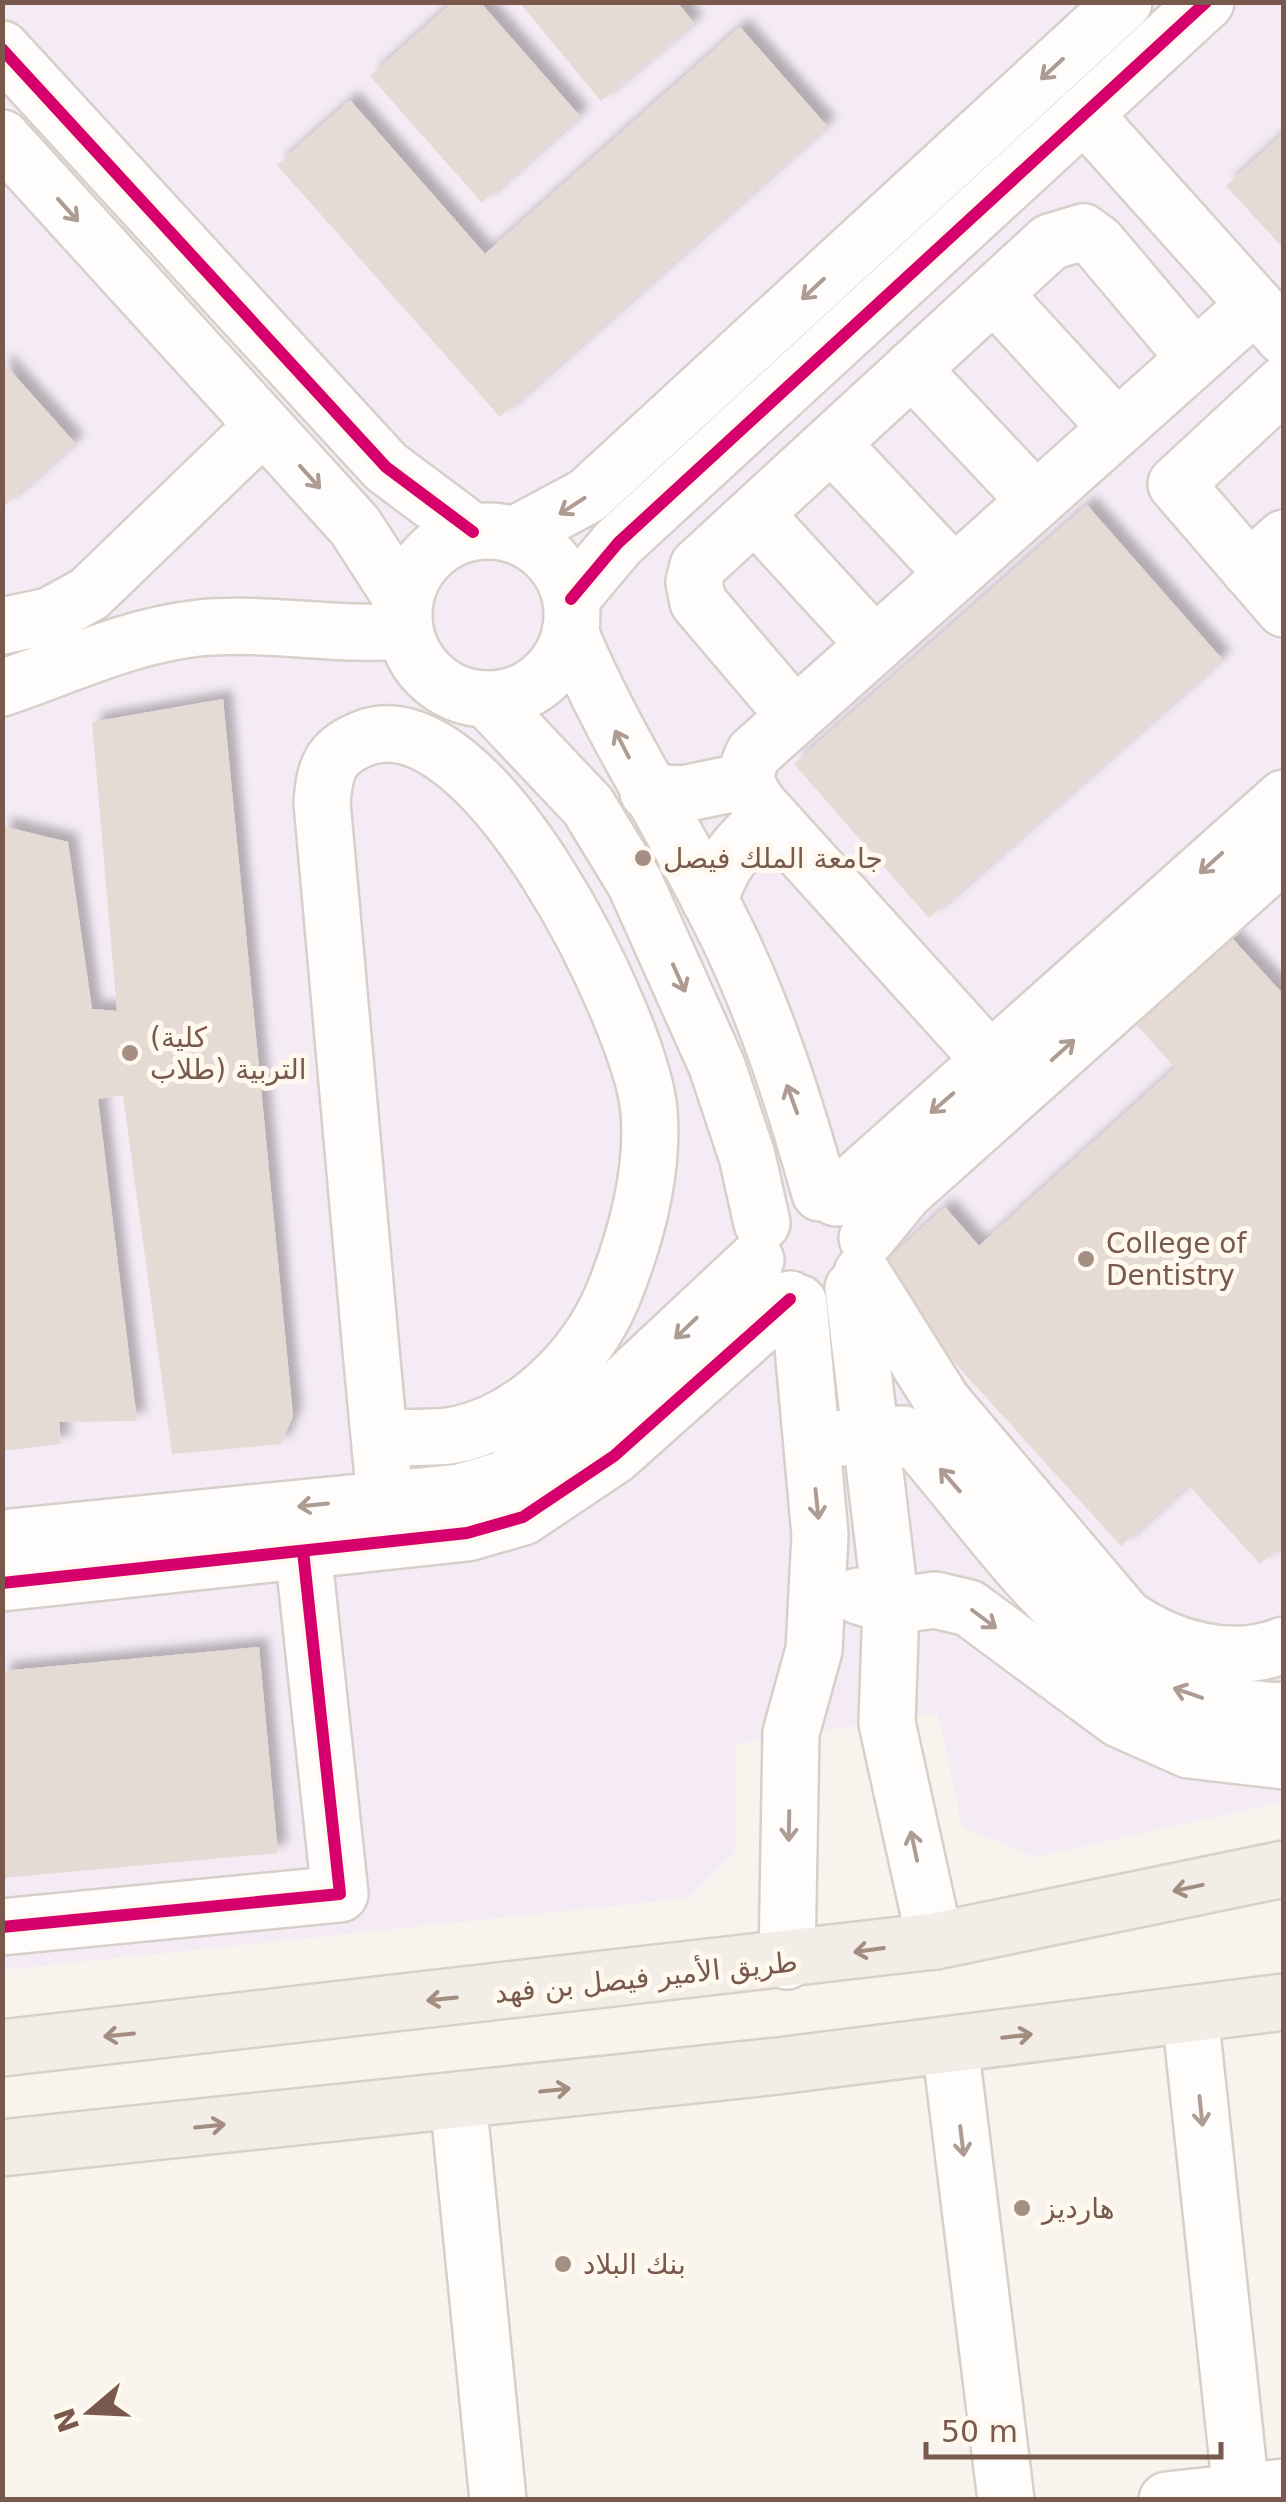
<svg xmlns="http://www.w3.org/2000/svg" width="1286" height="2502" viewBox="0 0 1286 2502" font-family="'DejaVu Sans','Noto Sans Arabic',sans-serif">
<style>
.education{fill:#f4ebf4}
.building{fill:#e5dbd4;filter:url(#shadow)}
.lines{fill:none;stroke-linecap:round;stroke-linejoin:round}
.minor-casing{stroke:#d7cfca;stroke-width:60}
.major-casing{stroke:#dad0ca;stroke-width:60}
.minor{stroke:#fefdfc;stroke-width:55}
.major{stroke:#f2ede6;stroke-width:55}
.cycleway-casing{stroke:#fff8ef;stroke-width:19}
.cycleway{stroke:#d6006c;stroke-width:12}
.oneway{stroke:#ae9b92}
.oneway2{stroke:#a38d81}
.poi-dot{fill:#a58f84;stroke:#fff8ef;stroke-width:4}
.labels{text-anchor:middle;stroke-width:10;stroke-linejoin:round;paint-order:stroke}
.poi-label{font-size:28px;fill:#78594b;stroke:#fff8ef;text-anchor:start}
.street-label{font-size:28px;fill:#78594b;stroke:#fff8ef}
</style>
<defs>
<filter id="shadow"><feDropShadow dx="9" dy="-9" stdDeviation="5" flood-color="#0004"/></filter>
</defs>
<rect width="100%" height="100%" fill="#f8f3ed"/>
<polygon class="education" points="2,3 1283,3 1283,1802 1036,1857 962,1827 938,1713 736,1744 735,1852 689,1898 3,1970"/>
<g class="building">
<polygon points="453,2 480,2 580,116 482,203 370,76"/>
<polygon points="519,2 677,2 694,23 601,101"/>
<polygon points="740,27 827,126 500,417 277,165 350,100 485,254"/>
<polygon points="1284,133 1284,249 1226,186"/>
<polygon points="2,361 75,443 2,508"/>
<polygon points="1087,505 1222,659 929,918 794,764"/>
<polygon points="223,699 293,1416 281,1444 172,1454 123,1095 98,1099 137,1421 59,1422 61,1444 2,1451 2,826 68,842 92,1009 117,1011 92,722"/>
<polygon points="1229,935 1284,995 1284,1543 1260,1564 1188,1485 1121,1546 873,1273 945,1207 979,1246 1175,1068 1134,1022"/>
<polygon points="259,1647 278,1853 2,1878 2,1671"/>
</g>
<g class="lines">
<g class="minor-casing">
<g id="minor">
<polyline points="2,49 386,467 473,532"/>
<polyline points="1084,114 1284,337"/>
<polyline points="2,138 355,526 404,602"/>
<polyline points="994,294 1117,428"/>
<polyline points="912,369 1036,501"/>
<polyline points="1284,384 1176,484 1284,609"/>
<polyline points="832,444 954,574"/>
<polyline points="755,514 875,645"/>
<circle cx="488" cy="615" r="84"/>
<polyline points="514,535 587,496 1124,2"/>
<polyline points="1249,569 1284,538"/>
<polyline points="571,599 618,543 1206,2"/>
<polyline points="2,626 49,616 89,594 263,426"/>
<path d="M570,632c45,109 111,204 161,310 38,80 65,166 89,251"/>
<path d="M2,688c65,-22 129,-53 197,-60 68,-7 137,9 206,3"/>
<polyline points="487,699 588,806 635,883 717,1066 747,1156 762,1223"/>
<polyline points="795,716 698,602 694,582 698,566 1050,242 1083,232 1098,243 1195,358"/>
<polyline points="648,792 683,794 746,781"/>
<path d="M710,901c10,-37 30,-60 60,-84"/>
<path d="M990,1060l-229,-253c-15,-20 -19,-31 -7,-54l501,-448"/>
<polyline points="836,1198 1284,798"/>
<polyline points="867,1238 905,1192 1284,853"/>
<path d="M862,1273l81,129 183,216c46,31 104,48 158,27"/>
<polyline points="853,1288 891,1606 887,1723 935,1941"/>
<path d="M379,1437c25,0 52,2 76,-2 70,-14 131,-76 158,-140 23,-57 41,-122 36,-184 -8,-90 -169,-422 -287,-372 -32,13 -37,29 -40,63l49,548 14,149"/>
<path d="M843,1438l60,-4 20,14c85,99 169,234 307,257 18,2 36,7 54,5"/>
<polyline points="2,1538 460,1492 504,1479 583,1422 756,1260"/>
<polyline points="2,1583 467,1533 523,1517 614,1456 790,1299"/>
<polyline points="858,1596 891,1606 935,1600 969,1608 1119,1719 1189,1750 1284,1761"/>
<polyline points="2,1927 340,1894 303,1551"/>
<polyline points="787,1961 791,1733 814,1650 820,1535 799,1303"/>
<polyline points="1190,2014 1241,2491"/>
<polyline points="950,2045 1006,2500"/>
<polyline points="458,2100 498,2500"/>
<polyline points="1167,2500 1284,2487"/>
</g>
</g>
<g class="major-casing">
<g id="major">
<polyline points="2,2048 935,1941 1284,1869"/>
<polyline points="2,2148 778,2066 1284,2002"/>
</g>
</g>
<use href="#minor" class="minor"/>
<use href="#major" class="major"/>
<g class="cycleway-casing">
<g id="cycleway">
<polyline points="2,49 386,467 473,532"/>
<polyline points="571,599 618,543 1206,2"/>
<polyline points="2,1583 467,1533 523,1517 614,1456 790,1299"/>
<polyline points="2,1927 340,1894 303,1551"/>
</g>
</g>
<use href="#cycleway" class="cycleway"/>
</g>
<defs><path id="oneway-shaft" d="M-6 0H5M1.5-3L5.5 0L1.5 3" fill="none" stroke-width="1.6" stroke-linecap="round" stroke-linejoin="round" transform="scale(2.5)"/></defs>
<g class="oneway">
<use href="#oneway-shaft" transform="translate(1052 69) rotate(137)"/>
<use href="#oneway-shaft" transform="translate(68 210) rotate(48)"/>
<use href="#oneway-shaft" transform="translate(813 289) rotate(137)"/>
<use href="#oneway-shaft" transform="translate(310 477) rotate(48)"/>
<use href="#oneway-shaft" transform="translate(572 506) rotate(147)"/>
<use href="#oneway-shaft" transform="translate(622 744) rotate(-117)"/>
<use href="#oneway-shaft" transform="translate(1211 863) rotate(138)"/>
<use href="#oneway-shaft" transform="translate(679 978) rotate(66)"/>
<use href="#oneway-shaft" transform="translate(1063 1050) rotate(-42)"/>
<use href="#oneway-shaft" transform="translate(792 1099) rotate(-110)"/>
<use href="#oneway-shaft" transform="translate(942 1103) rotate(139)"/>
<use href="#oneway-shaft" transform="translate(686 1328) rotate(136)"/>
<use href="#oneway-shaft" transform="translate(950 1480) rotate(-131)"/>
<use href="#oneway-shaft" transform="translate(817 1504) rotate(84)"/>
<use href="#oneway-shaft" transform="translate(313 1505) rotate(174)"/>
<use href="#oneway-shaft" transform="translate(984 1619) rotate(37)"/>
<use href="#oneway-shaft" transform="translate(1188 1693) rotate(-161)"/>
<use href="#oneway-shaft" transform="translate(789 1826) rotate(91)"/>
<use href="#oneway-shaft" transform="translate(914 1846) rotate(-102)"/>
<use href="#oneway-shaft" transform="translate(1201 2111) rotate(84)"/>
<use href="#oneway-shaft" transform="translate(962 2141) rotate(83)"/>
</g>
<g class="oneway2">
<use href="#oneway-shaft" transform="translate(1188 1888) rotate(168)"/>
<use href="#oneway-shaft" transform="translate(869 1950) rotate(172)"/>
<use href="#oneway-shaft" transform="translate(442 1999) rotate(174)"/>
<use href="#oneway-shaft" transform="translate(119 2035) rotate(174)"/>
<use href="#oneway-shaft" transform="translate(1017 2036) rotate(-7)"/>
<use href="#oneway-shaft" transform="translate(555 2090) rotate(-6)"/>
<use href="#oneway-shaft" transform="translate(210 2126) rotate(-6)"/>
</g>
<g class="poi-dot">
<circle cx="643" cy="858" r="10"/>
<circle cx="130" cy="1053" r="10"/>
<circle cx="1086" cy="1259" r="10"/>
<circle cx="1022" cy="2208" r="10"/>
<circle cx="563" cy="2264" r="10"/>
</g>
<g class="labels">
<g class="poi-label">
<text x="663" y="868">جامعة الملك فيصل</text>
<text x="150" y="1047">(كلية<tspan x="150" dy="32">التربية (طلاب</tspan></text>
<text x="1106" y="1253">College of<tspan x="1106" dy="32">Dentistry</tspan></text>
<text x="1042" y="2218">هارديز</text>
<text x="583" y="2274">بنك البلاد</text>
</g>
<g class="street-label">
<text transform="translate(646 1977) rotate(-6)" y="10">طريق الأمير فيصل بن فهد</text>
</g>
</g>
<rect width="1286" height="2502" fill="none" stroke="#78594b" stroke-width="10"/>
<g transform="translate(90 2412) rotate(251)" stroke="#fff8ef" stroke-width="8" paint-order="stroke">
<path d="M0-8L18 38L0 25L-18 38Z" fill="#78594b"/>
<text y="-15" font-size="28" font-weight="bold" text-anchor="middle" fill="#78594b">N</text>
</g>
<path d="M926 2442v15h295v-15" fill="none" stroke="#78594b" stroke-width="5"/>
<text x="941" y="2442" font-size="30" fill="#78594b" stroke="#fff8ef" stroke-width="8" paint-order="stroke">50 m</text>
</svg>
